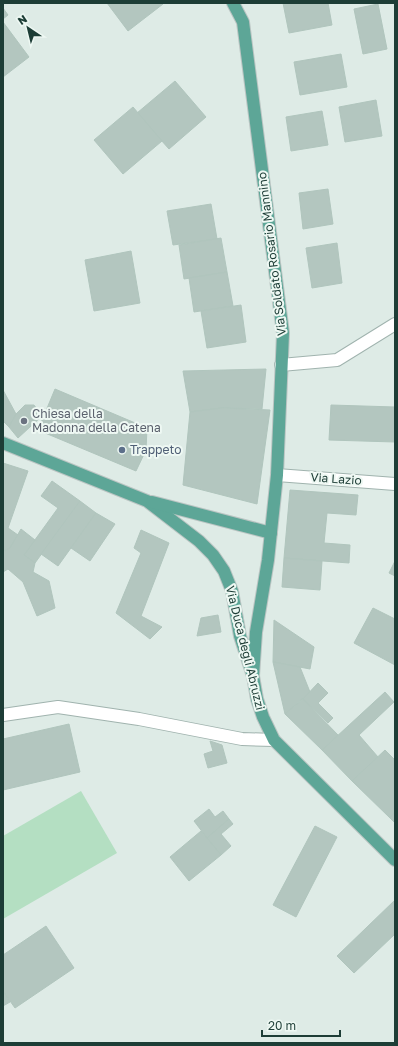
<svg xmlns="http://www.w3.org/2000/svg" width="398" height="1046" viewBox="0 0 398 1046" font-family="'Golos Text',sans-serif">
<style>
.green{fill:#b4dfc2}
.building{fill:#b3c6bf;stroke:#b0c5bd}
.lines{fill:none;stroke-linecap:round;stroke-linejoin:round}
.minor-casing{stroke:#a0b3ae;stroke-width:14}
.major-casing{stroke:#bbc5c3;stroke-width:14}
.minor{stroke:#fff;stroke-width:12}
.major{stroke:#5da697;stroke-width:12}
.worship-dot{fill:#6b7280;stroke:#eef8f3;stroke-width:1.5}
.service-dot{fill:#5c6f8a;stroke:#eef8f3;stroke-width:1.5}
.labels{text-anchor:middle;stroke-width:4;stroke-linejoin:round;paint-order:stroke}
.street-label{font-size:12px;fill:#1d3d36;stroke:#eef8f3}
.worship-label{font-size:12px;fill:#5b616d;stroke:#eef8f3;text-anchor:start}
.service-label{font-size:12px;fill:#4e5e75;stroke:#eef8f3;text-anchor:start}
</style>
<rect width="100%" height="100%" fill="#deebe6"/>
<polygon class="green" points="81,791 117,853 3,919 3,836"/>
<g class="building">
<polygon points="107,3 162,3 163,4 128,31"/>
<polygon points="283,3 328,3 332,25 289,33"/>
<polygon points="378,4 387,49 363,54 354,9"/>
<polygon points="3,8 8,15 3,19"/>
<polygon points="3,22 29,57 3,77"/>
<polygon points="341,54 347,87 300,95 294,62"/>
<polygon points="175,81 206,117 169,149 137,113"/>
<polygon points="376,100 382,136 345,142 339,107"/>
<polygon points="133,107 162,141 123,174 94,140"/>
<polygon points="322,111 328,145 291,151 286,117"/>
<polygon points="328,189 333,224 303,229 299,193"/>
<polygon points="211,204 217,239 173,245 167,211"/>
<polygon points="221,238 227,272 184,279 179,245"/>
<polygon points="337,243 342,283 312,288 306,248"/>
<polygon points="131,251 140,303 94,311 85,260"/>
<polygon points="227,272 233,306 194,312 189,278"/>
<polygon points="241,305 246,342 207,348 201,311"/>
<polygon points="266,369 262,409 222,408 190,412 183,371"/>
<polygon points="55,389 147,428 146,450 136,471 38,430"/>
<polygon points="3,390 16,414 9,427 3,421"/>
<polygon points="25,405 34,405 42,416 18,438 9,427 16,414"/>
<polygon points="331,405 395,407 395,442 329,440"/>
<polygon points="222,408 270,410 257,504 183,485 190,412"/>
<polygon points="3,463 28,471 8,528 18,535 10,548 4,551"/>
<polygon points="52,481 80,501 35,563 24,555 58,508 41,496"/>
<polygon points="290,490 358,495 356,515 327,513 324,543 350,545 349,563 284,558"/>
<polygon points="80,501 96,513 58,566 41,554"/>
<polygon points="96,513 115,524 90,561 71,548"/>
<polygon points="21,529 35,540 24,555 35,563 33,572 49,581 55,608 37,616 23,582 8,569 3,572 3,552 10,548"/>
<polygon points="141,530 169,543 141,616 162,627 150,639 116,613 141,553 134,548"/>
<polygon points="284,558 322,561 320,590 282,587"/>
<polygon points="395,561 395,576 389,573"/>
<polygon points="373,608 395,619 395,665 354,643"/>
<polygon points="218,615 221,632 197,636 201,618"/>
<polygon points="274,620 314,647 310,669 273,662"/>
<polygon points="273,662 300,667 310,692 285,714"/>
<polygon points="318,683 328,693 318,703 333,718 328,723 303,699"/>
<polygon points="385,692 394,702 359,735 378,757 352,781 322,750"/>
<polygon points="303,699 338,735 322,750 285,714"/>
<polygon points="69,724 80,772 3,790 3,739"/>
<polygon points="210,741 222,745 227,763 208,768 204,754 213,751"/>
<polygon points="385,750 395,760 395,812 390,818 352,781"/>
<polygon points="209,809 215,817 223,811 229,819 207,838 194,821"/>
<polygon points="395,812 395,823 390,818"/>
<polygon points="229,819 233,824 221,834 231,846 221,855 207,838"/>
<polygon points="315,826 337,837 296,917 273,905"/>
<polygon points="201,831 221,855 189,881 170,857"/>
<polygon points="395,900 395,934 354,973 337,956"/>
<polygon points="46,926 74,968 15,1008 3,991 3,955"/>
<polygon points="3,991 10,1002 3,1006"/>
</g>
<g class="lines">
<g class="minor-casing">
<g id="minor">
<polyline points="281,365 337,360 395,324"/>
<polyline points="277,475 395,484"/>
<polyline points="3,715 58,707 139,719 242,739 274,740"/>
</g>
</g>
<g class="major-casing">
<g id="major">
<polyline points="233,3 243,22 283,333 277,475 268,560 256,632 253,676"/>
<polyline points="3,443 147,501 199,541 213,555 224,571 232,591 240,636 253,676 257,699 263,717 274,740 395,860"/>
<polyline points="152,502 271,533"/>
</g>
</g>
<use href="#minor" class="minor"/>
<use href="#major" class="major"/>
</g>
<circle class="worship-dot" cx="24" cy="421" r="4"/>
<circle class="service-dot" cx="122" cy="450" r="4"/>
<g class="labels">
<g class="street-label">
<text transform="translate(272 254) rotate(-97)" y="4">Via Soldato Rosario Mannino</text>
<text transform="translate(336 479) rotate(4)" y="4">Via Lazio</text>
<text transform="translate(245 648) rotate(76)" y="4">Via Duca degli Abruzzi</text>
</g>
<g class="worship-label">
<text x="32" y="418">Chiesa della<tspan x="32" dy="14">Madonna della Catena</tspan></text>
</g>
<g class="service-label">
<text x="130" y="454">Trappeto</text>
</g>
</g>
<rect width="398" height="1046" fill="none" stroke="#1d3d36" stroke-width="8"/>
<g transform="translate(28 28) rotate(325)" stroke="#eef8f3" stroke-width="3" paint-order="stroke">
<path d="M0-3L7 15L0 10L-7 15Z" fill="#1d3d36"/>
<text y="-6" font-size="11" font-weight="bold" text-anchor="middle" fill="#1d3d36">N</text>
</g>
<path d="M262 1030v6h78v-6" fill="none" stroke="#1d3d36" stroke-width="2"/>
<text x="268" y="1030" font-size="12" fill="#1d3d36" stroke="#eef8f3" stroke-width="3" paint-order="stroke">20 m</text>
</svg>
